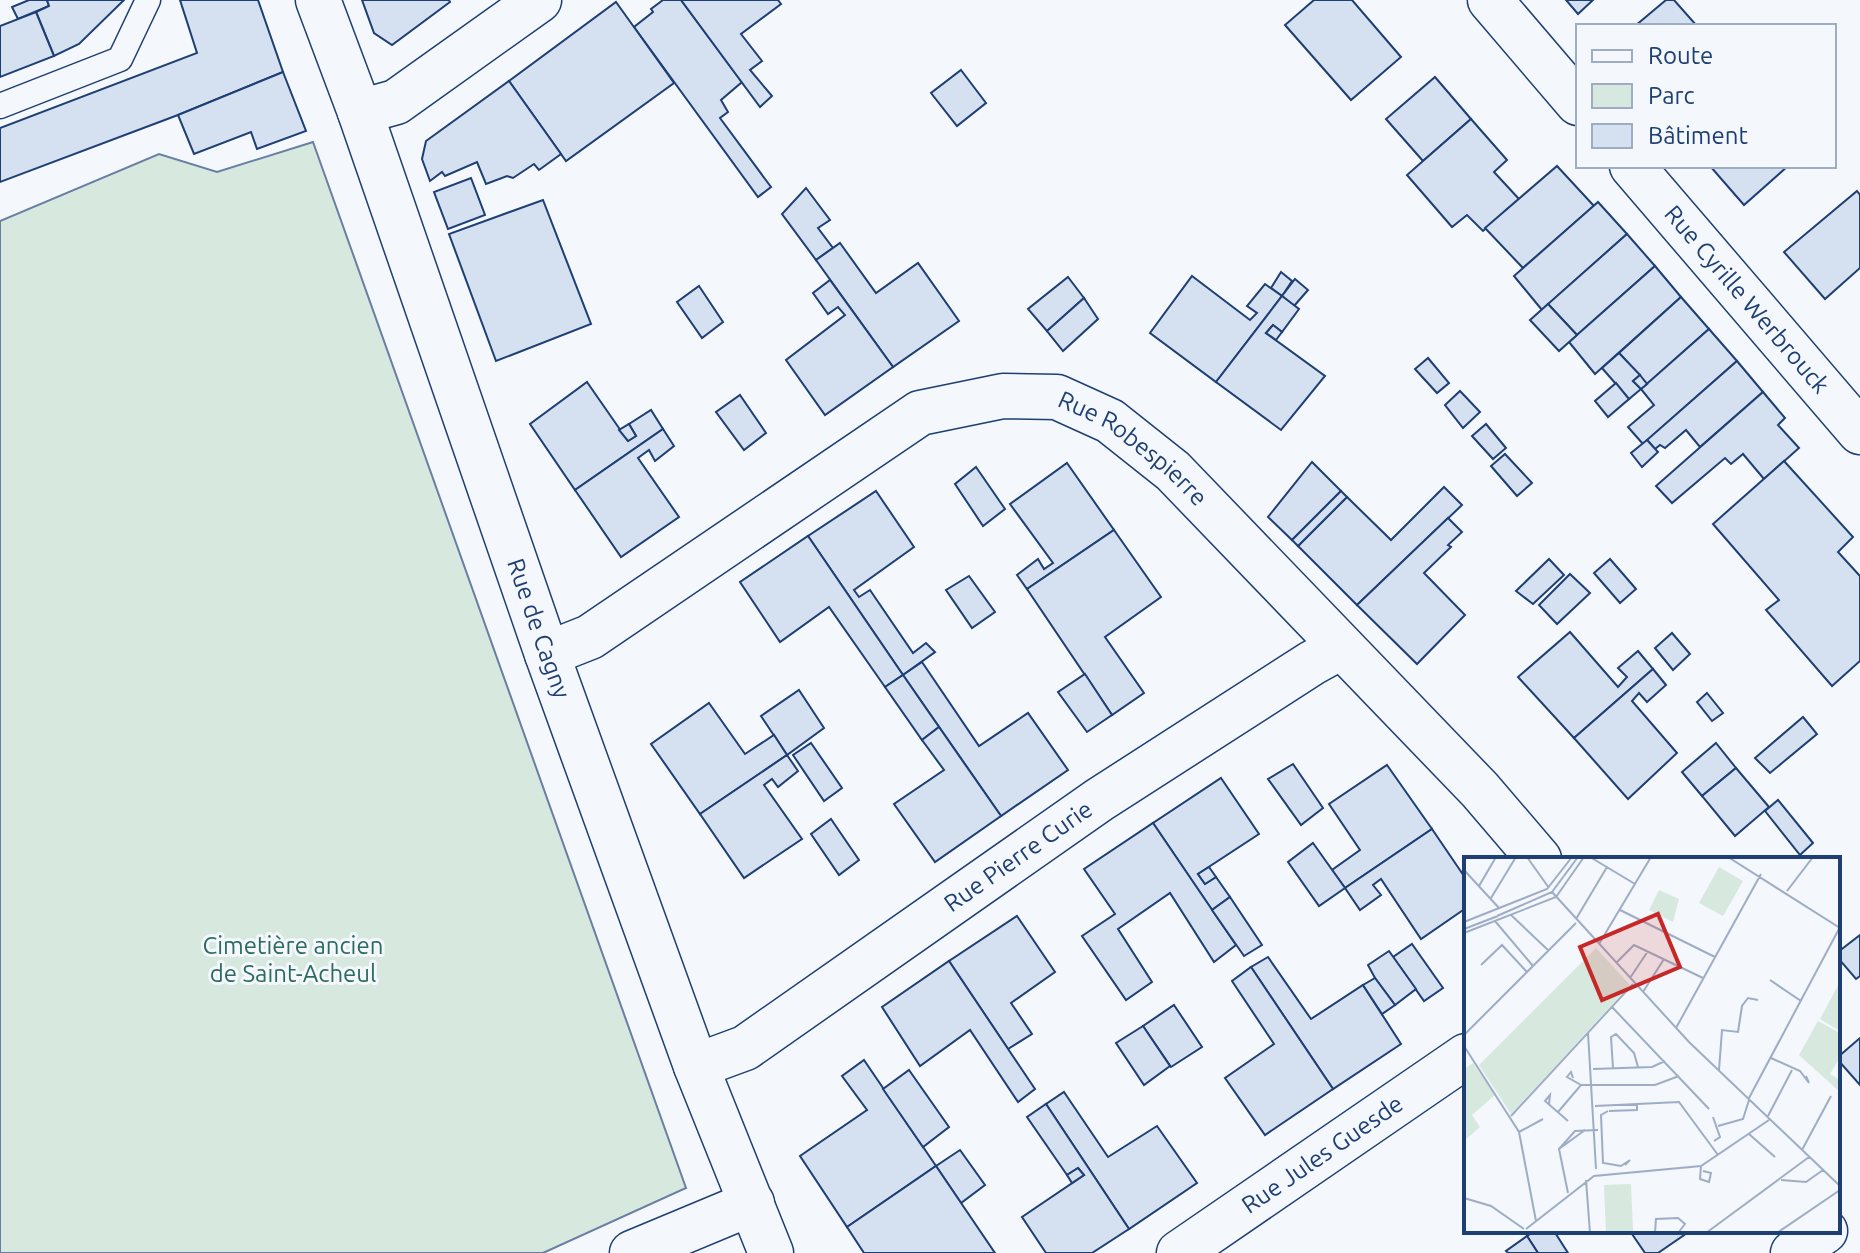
<svg xmlns="http://www.w3.org/2000/svg" width="1860" height="1253" viewBox="0 0 1860 1253" font-family="Ubuntu,sans-serif">
<style>
.green{fill:#d7e8df;stroke:#687fa3;stroke-width:2}
.building{fill:#d5e0f0;stroke:#1d3f73;stroke-width:2}
.lines{fill:none;stroke-linecap:round;stroke-linejoin:round}
.service-casing{stroke:#1d3f73;stroke-width:27}
.minor-casing{stroke:#1d3f73;stroke-width:47}
.secondary-casing{stroke:#1d3f73;stroke-width:47}
.service{stroke:#f4f7fb;stroke-width:24}
.minor{stroke:#f4f7fb;stroke-width:44}
.secondary{stroke:#f4f7fb;stroke-width:44}
.labels{text-anchor:middle;stroke-width:6;stroke-linejoin:round;paint-order:stroke}
.street-label{font-size:24px;fill:#1d3f73;stroke:#f4f7fb}
.park-label{font-size:24px;fill:#2c6c60;stroke:#f4f7fb}
.inset-road{fill:none;stroke:#9eadc5;stroke-width:2}
.view{fill:#c62828;fill-opacity:0.15;stroke:#c62828;stroke-width:4}
.inset-edge{fill:none;stroke:#1d3f73;stroke-width:4}
</style>
<rect width="100%" height="100%" fill="#f4f7fb"/>
<polygon class="green" points="313,142 686,1188 543,1253 0,1253 0,221 159,154 217,172"/>
<g class="building">
<polygon points="29,0 47,0 49,6 18,19 12,7"/>
<polygon points="47,0 124,0 79,44 54,56 36,12 49,6"/>
<polygon points="180,0 258,0 283,72 178,115 0,182 0,128 197,53"/>
<polygon points="362,0 449,0 450,2 392,45 374,33"/>
<polygon points="663,0 681,0 742,82 721,100 728,112 720,118 771,187 758,197 634,27 653,12 651,9"/>
<polygon points="681,0 778,0 781,4 741,34 762,61 750,70 772,96 760,107"/>
<polygon points="1314,0 1352,0 1401,57 1351,100 1285,25"/>
<polygon points="1566,0 1593,0 1578,14"/>
<polygon points="1666,0 1674,0 1697,26 1635,26"/>
<polygon points="616,2 674,83 566,161 509,81"/>
<polygon points="36,12 54,56 0,77 0,26"/>
<polygon points="961,70 986,103 957,126 931,93"/>
<polygon points="283,72 306,131 257,149 251,132 194,154 178,115"/>
<polygon points="1435,77 1471,119 1423,161 1386,119"/>
<polygon points="509,81 561,154 539,170 534,164 513,178 507,176 486,184 477,162 445,176 442,172 430,181 422,159 426,141"/>
<polygon points="1471,119 1507,160 1494,172 1519,199 1483,231 1467,215 1452,227 1407,175"/>
<polygon points="1557,166 1594,206 1523,268 1485,228"/>
<polygon points="1710,166 1788,166 1744,205"/>
<polygon points="471,178 485,215 448,229 434,192"/>
<polygon points="806,188 830,220 818,228 833,248 816,260 782,214"/>
<polygon points="1857,191 1860,195 1860,268 1825,299 1784,252"/>
<polygon points="543,200 591,324 496,361 449,234"/>
<polygon points="1598,202 1627,234 1542,310 1514,276"/>
<polygon points="1627,234 1655,266 1577,335 1548,304"/>
<polygon points="840,243 876,293 918,263 959,321 893,367 816,260"/>
<polygon points="1655,266 1681,297 1595,374 1569,342"/>
<polygon points="1281,272 1292,281 1282,296 1271,288"/>
<polygon points="1192,276 1250,320 1257,313 1247,306 1265,284 1282,296 1216,382 1150,333"/>
<polygon points="1068,277 1084,298 1047,331 1028,309"/>
<polygon points="1295,279 1308,290 1294,306 1282,296"/>
<polygon points="830,280 893,367 825,415 786,360 845,315 838,307 828,314 813,293"/>
<polygon points="699,286 723,322 702,338 677,302"/>
<polygon points="1282,296 1299,309 1282,332 1273,325 1266,333 1325,376 1281,430 1216,382"/>
<polygon points="1681,297 1709,329 1647,384 1619,353"/>
<polygon points="1084,298 1098,319 1063,351 1047,331"/>
<polygon points="1548,304 1577,335 1559,351 1530,320"/>
<polygon points="1273,325 1282,332 1276,340 1266,333"/>
<polygon points="1709,329 1737,361 1643,444 1628,427 1654,405 1641,389"/>
<polygon points="1619,353 1640,375 1633,381 1641,389 1629,399 1602,368"/>
<polygon points="1428,358 1449,383 1437,393 1415,369"/>
<polygon points="1737,361 1763,392 1700,447 1686,430 1665,448 1660,445 1655,449 1647,440"/>
<polygon points="1640,375 1647,384 1641,389 1633,381"/>
<polygon points="587,382 628,441 636,436 629,424 651,410 663,429 575,490 530,424"/>
<polygon points="1616,383 1629,399 1608,417 1595,401"/>
<polygon points="1460,391 1480,412 1463,428 1445,405"/>
<polygon points="1763,392 1785,418 1778,425 1799,448 1764,479 1743,454 1731,464 1725,458 1672,503 1656,486"/>
<polygon points="740,395 766,433 744,450 716,412"/>
<polygon points="629,424 636,436 628,441 619,430"/>
<polygon points="1486,424 1506,448 1493,459 1472,436"/>
<polygon points="663,429 674,446 655,461 649,450 638,458 679,517 621,557 575,490"/>
<polygon points="1647,440 1658,452 1642,467 1631,453"/>
<polygon points="1505,454 1532,483 1517,496 1491,466"/>
<polygon points="1784,461 1853,537 1838,552 1860,576 1860,661 1832,686 1766,610 1779,600 1713,524"/>
<polygon points="1312,462 1341,491 1292,540 1268,517"/>
<polygon points="1067,463 1114,530 1027,589 1017,575 1038,559 1044,569 1053,563 1010,504"/>
<polygon points="976,467 1005,509 983,526 955,484"/>
<polygon points="1444,487 1462,505 1357,605 1298,546 1347,497 1391,540"/>
<polygon points="876,491 914,547 854,590 859,597 870,590 913,653 926,643 935,652 903,675 808,536"/>
<polygon points="1341,491 1347,497 1298,546 1292,540"/>
<polygon points="1448,518 1462,532 1448,545 1451,547 1424,573 1465,615 1417,664 1357,605"/>
<polygon points="1114,530 1161,597 1105,637 1144,693 1112,715 1027,589"/>
<polygon points="808,536 903,675 885,687 829,607 780,642 740,582"/>
<polygon points="1549,559 1564,575 1533,604 1516,591"/>
<polygon points="1610,559 1636,589 1620,603 1594,573"/>
<polygon points="1570,574 1590,593 1557,624 1539,605"/>
<polygon points="969,576 995,612 972,628 946,590"/>
<polygon points="1570,632 1618,687 1627,677 1618,668 1638,651 1653,669 1574,738 1518,677"/>
<polygon points="1672,633 1690,654 1673,670 1655,648"/>
<polygon points="922,662 979,746 1028,713 1068,770 1001,816 903,675"/>
<polygon points="1653,669 1666,685 1647,702 1639,693 1632,701 1677,753 1628,799 1574,738"/>
<polygon points="1085,674 1112,715 1087,732 1058,692"/>
<polygon points="903,675 939,727 922,740 885,687"/>
<polygon points="799,690 824,728 787,755 761,716"/>
<polygon points="1707,693 1723,713 1712,721 1697,702"/>
<polygon points="709,703 745,754 774,735 787,755 700,814 651,744"/>
<polygon points="1803,717 1817,734 1770,773 1755,758"/>
<polygon points="939,727 1001,816 935,862 894,804 944,770 922,740"/>
<polygon points="811,743 842,788 824,801 793,755"/>
<polygon points="1716,743 1736,768 1702,796 1682,772"/>
<polygon points="787,755 798,771 778,787 772,779 764,785 802,839 744,878 700,814"/>
<polygon points="1293,764 1323,808 1301,825 1268,779"/>
<polygon points="1387,765 1432,829 1345,888 1332,870 1360,850 1329,804"/>
<polygon points="1736,768 1769,807 1735,836 1702,796"/>
<polygon points="1221,778 1259,834 1198,874 1205,884 1216,877 1230,897 1212,910 1153,823"/>
<polygon points="1778,800 1813,843 1800,855 1765,811"/>
<polygon points="831,819 859,860 839,875 811,834"/>
<polygon points="1153,823 1236,945 1214,962 1170,893 1118,929 1152,982 1126,1000 1082,936 1115,914 1084,869"/>
<polygon points="1432,829 1466,879 1466,908 1421,939 1381,879 1373,885 1381,895 1360,910 1345,888"/>
<polygon points="1313,843 1345,888 1319,906 1288,862"/>
<polygon points="1209,867 1216,877 1205,884 1198,874"/>
<polygon points="1230,897 1262,945 1244,956 1212,910"/>
<polygon points="1017,916 1055,972 1011,1003 1032,1034 1008,1049 949,961"/>
<polygon points="1860,935 1860,976 1856,979 1838,958 1838,952"/>
<polygon points="1412,944 1443,988 1424,1001 1393,957"/>
<polygon points="1389,951 1416,989 1395,1005 1375,978 1368,965"/>
<polygon points="1268,957 1311,1019 1363,985 1401,1044 1333,1089 1251,967"/>
<polygon points="949,961 1035,1089 1018,1102 970,1030 920,1066 882,1007"/>
<polygon points="1251,967 1333,1089 1265,1135 1225,1078 1274,1044 1232,981"/>
<polygon points="1375,978 1395,1005 1382,1014 1363,985"/>
<polygon points="1174,1005 1202,1047 1171,1067 1143,1026"/>
<polygon points="1143,1026 1170,1066 1144,1085 1116,1043"/>
<polygon points="1860,1038 1860,1085 1838,1060 1838,1057"/>
<polygon points="864,1060 936,1166 847,1227 800,1156 867,1110 842,1076"/>
<polygon points="909,1070 949,1127 923,1147 883,1089"/>
<polygon points="1064,1092 1108,1157 1157,1126 1197,1183 1129,1229 1046,1104"/>
<polygon points="1046,1104 1129,1229 1092,1253 1046,1253 1022,1217 1084,1175 1078,1168 1067,1175 1027,1117"/>
<polygon points="960,1150 985,1185 961,1203 936,1166"/>
<polygon points="936,1166 995,1253 864,1253 847,1227"/>
<polygon points="1078,1168 1084,1175 1072,1183 1067,1175"/>
<polygon points="1535,1231 1554,1231 1568,1253 1538,1253 1527,1236"/>
<polygon points="1630,1231 1690,1231 1658,1253 1645,1253"/>
<polygon points="1527,1236 1538,1253 1508,1253 1506,1251"/>
</g>
<g class="lines">
<g class="service-casing">
<polyline id="service" points="0,106 120,59 148,0"/>
</g>
<g class="minor-casing">
<g id="minor">
<polyline points="1490,0 1578,103"/>
<polyline points="360,112 396,102 539,0"/>
<path id="s1" d="M1632,166l228,266"/>
<path id="s2" d="M547,654l43,-17 330,-224 83,-17 54,1 53,24 63,50 307,319 59,69"/>
<path id="s3" d="M696,1066l49,-18 354,-248 213,-137 29,-16"/>
<polyline points="632,1253 752,1203"/>
<path id="s4" d="M1179,1253l287,-197"/>
<polyline points="1793,1253 1825,1231"/>
</g>
</g>
<g class="secondary-casing">
<g id="secondary">
<path id="s5" d="M318,0l42,112 187,542 149,412 75,187"/>
</g>
</g>
<use href="#service" class="service"/>
<use href="#minor" class="minor"/>
<use href="#secondary" class="secondary"/>
</g>
<g class="labels">
<g class="street-label">
<text dy="8" stroke="none"><textPath href="#s1" startOffset="176">Rue Cyrille Werbrouck</textPath></text>
<text dy="8" stroke="none"><textPath href="#s2" startOffset="676">Rue Robespierre</textPath></text>
<text dy="8" stroke="none"><textPath href="#s5" startOffset="666">Rue de Cagny</textPath></text>
<text dy="8" stroke="none"><textPath href="#s3" startOffset="386">Rue Pierre Curie</textPath></text>
<text dy="8" stroke="none"><textPath href="#s4" startOffset="174">Rue Jules Guesde</textPath></text>
</g>
<g class="park-label">
<text x="293" y="954">Cimetière ancien<tspan x="293" dy="28">de Saint-Acheul</tspan></text>
</g>
</g>
<g transform="translate(1464 857)">
<rect width="376" height="376" fill="#f4f7fb"/>
<path d="M255,10l24,14 -20,35 -24,-13zM195,33l20,9 -6,23 -24,-12zM132,91l34,37 -119,129 -32,-49zM376,125v49l-20,-12zM354,164l22,12v24l-10,17 10,6v12l-41,-37zM9,206l22,32 -23,20 8,12 -16,14v-72zM167,327l2,47 -27,2 -2,-48z" fill="#d7e8df"/>
<path class="inset-road" d="M63,0l22,31M126,0l45,27M264,0l112,71M0,13l35,38M15,29l17,-29M323,34l26,-34M88,35l137,150 151,144M27,41l25,-41M156,53l95,47M47,58l38,36M33,59l55,-24 26,-35M112,62l31,-52M31,64l38,45M0,65l83,-33 25,-32M0,72l34,-13M0,76l92,-36 28,-40M135,87l52,-87M152,106l18,-18 69,33M17,108l21,-20 25,27M166,121l18,-27M306,123l31,21M179,135l21,-33M148,150l97,102M212,171l85,-154M124,176l8,136M0,178l112,-112M0,189l55,86 17,89M307,201l29,13 9,12 -3,-7M149,211l-2,-31 5,-3 18,19 4,14M129,212l59,-2 13,-6M255,213l3,-40 16,2 4,-26 6,-8 10,2M109,221l-2,-6 -4,5 14,8M285,241l91,-171M85,247l1,-9 -5,6 23,20M131,249l84,-4 39,53M144,254l-7,4 2,48 18,3 9,-6 -5,5M145,254l28,-1v-6M94,255l23,-27h74l24,-9M47,259l122,-132M304,259l24,-46M249,260l7,20 -6,4M254,269l25,-7 6,-19M55,275l24,-13M285,277l26,23M95,292l16,-18 23,-1M338,293l29,-54M237,309l-1,13 9,3 2,-9 -8,-2M122,323l4,53M317,323l25,2 17,-12M104,336l-9,-44 26,-19M0,341l27,8 33,23M62,372l68,-53 107,-10 68,-46M191,376l1,-14 22,-1 7,6 -7,9M242,376l103,-76M313,376l63,-43"/>
<path class="view" d="M194,57l22,53 -78,33 -22,-53z"/>
<rect width="376" height="376" class="inset-edge"/>
</g>
<rect x="1576" y="24" width="260" height="144" fill="#f4f7fb" stroke="#9eadc5" stroke-width="2"/>
<rect x="1592" y="50" width="40" height="12" fill="#f4f7fb" stroke="#9eadc5" stroke-width="2"/>
<text x="1648" y="64" font-size="24" fill="#1d3f73">Route</text>
<rect x="1592" y="84" width="40" height="24" fill="#d7e8df" stroke="#9eadc5" stroke-width="2"/>
<text x="1648" y="104" font-size="24" fill="#1d3f73">Parc</text>
<rect x="1592" y="124" width="40" height="24" fill="#d5e0f0" stroke="#9eadc5" stroke-width="2"/>
<text x="1648" y="144" font-size="24" fill="#1d3f73">Bâtiment</text>
</svg>
